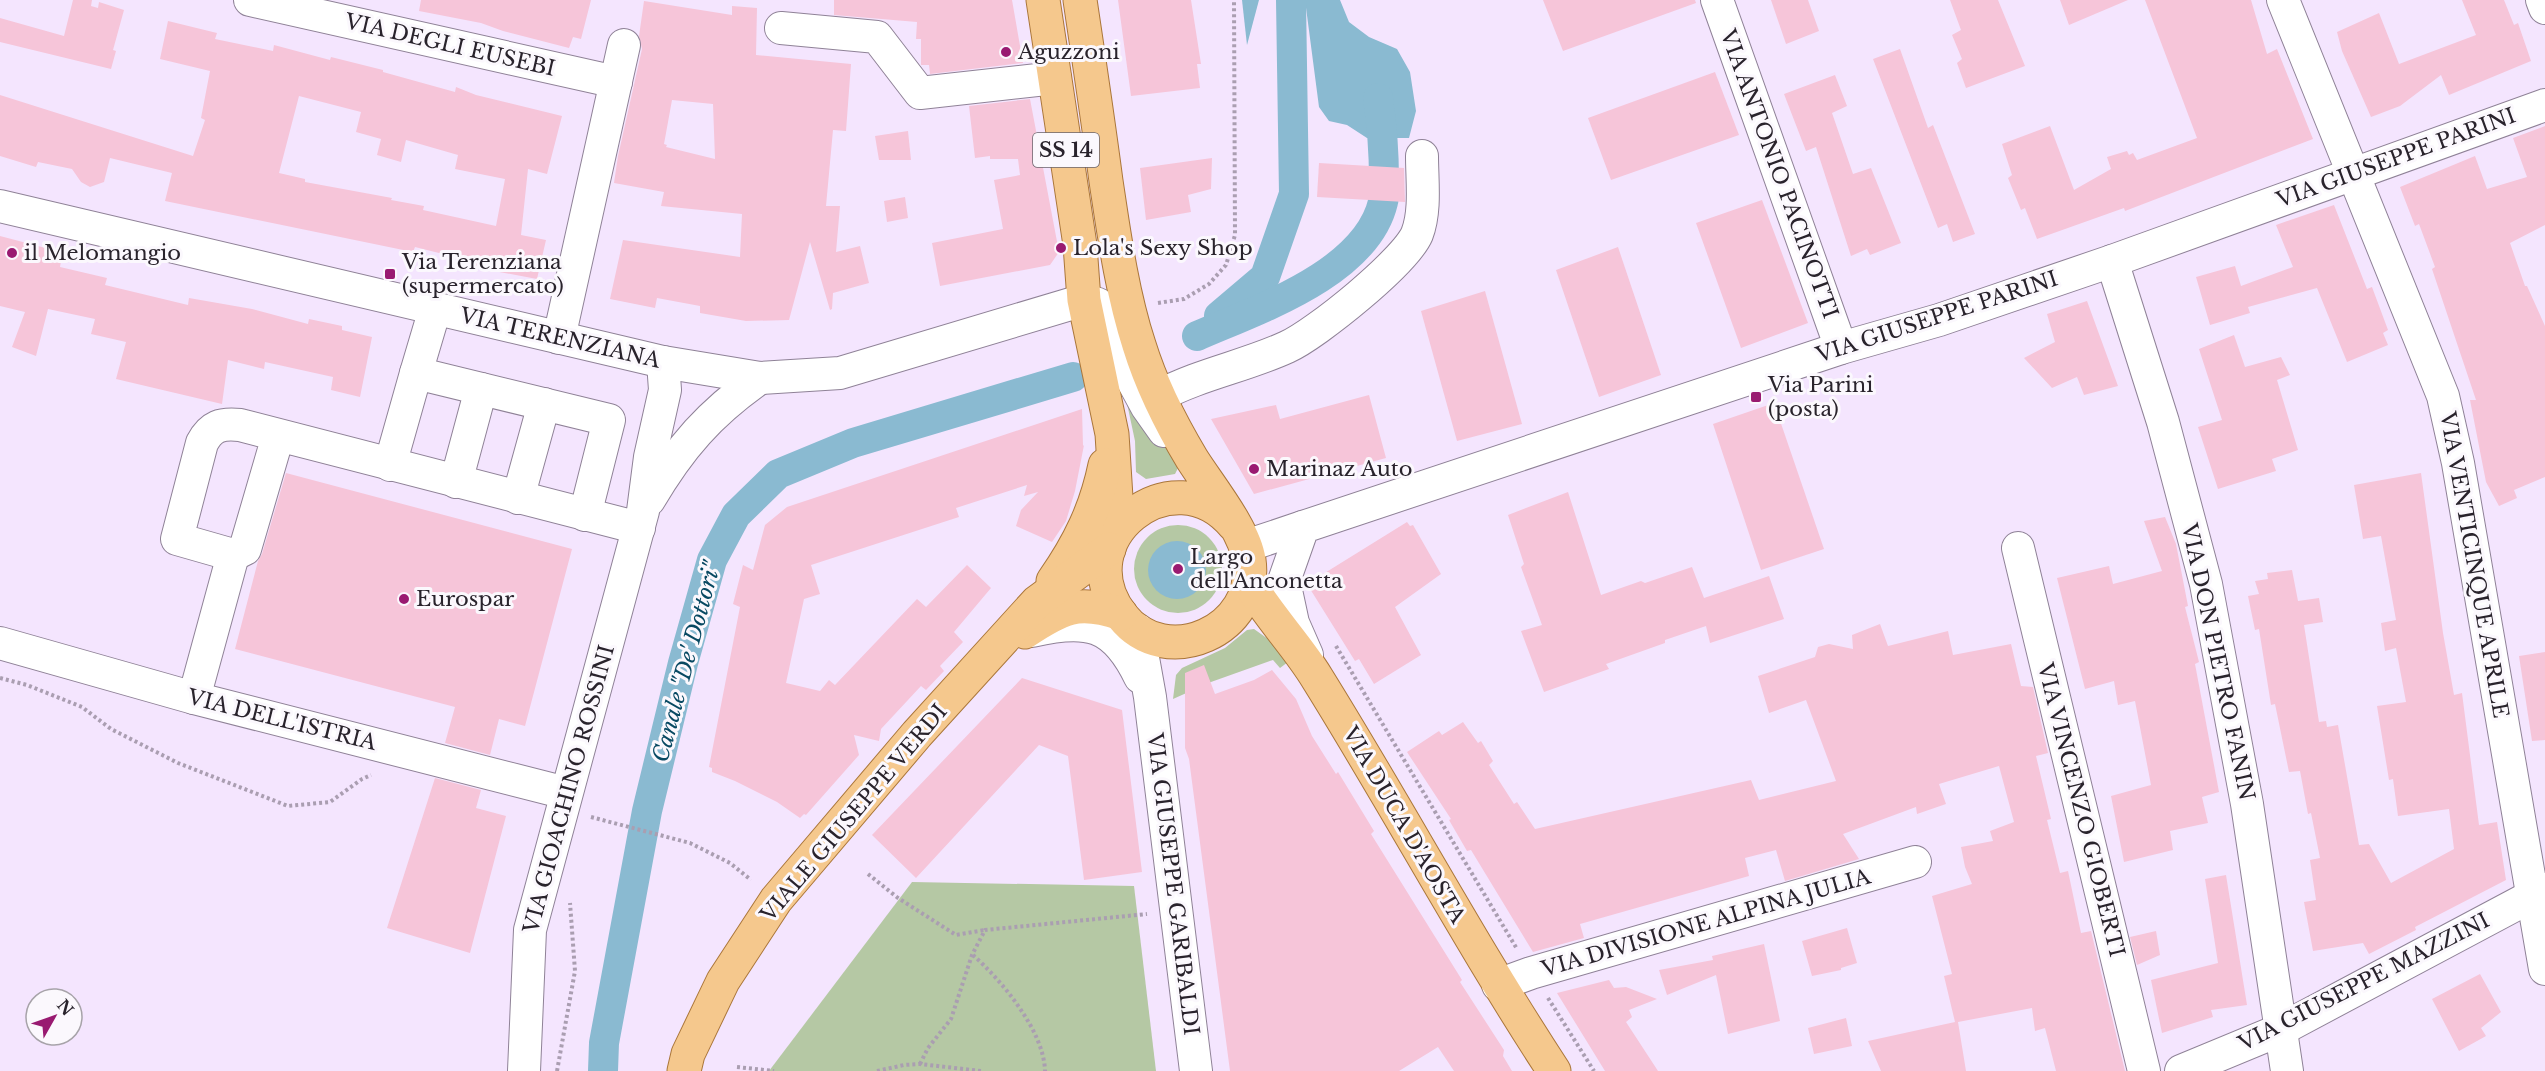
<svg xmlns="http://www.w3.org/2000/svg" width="2545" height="1071" viewBox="0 0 2545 1071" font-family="'Libre Baskerville',serif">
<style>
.green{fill:#b5c8a4}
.water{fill:#8abad1}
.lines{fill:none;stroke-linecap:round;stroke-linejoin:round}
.canal{stroke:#8abad1;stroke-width:30}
.building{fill:#f6c5d9;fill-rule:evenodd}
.minor-casing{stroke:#8f8297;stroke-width:34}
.major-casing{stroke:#aa763a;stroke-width:35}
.path{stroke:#aa9eb1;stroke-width:4;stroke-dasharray:3 3;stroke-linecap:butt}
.minor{stroke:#fff;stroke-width:32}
.major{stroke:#f5c88d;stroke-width:33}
.poi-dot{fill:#991a71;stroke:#fbf8fd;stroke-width:2}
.labels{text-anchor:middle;stroke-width:6;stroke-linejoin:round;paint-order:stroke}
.shield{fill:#fbf8fd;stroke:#68636b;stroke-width:1.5}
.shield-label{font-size:20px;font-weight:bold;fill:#29232c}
.street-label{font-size:21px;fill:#29232c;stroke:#fbf8fd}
.poi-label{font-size:21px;fill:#29232c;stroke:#fbf8fd;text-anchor:start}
.water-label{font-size:22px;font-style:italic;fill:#084962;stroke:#fbf8fd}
</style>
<rect width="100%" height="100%" fill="#f4e5fe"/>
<g class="green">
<path d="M1125,394c19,22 44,47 53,74l-3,6 -29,5 -10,-7 -1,-31z"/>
<circle cx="1178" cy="569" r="44"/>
<polygon points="1254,629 1268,639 1288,662 1280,668 1273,660 1211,682 1173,699 1176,675 1182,668 1225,648 1247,630"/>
<polygon points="912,882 1134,886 1156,1071 769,1071"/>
</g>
<g class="water">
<polygon points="1242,0 1259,0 1247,45"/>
<polygon points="1305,0 1340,0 1349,22 1369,37 1397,49 1410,72 1416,111 1409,138 1367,138 1347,125 1329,121 1319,107"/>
<circle cx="1177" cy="570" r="29"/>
</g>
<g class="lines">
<g class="canal">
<polyline points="1219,316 1265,277 1294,194 1291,0"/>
<path d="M1197,336c59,-26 169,-62 186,-134 2,-7 1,-15 1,-22 0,-28 -2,-54 -6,-82"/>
<polyline points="603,1071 604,1043 647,811 683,663 712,560 736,515 778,474 853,443 1073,377"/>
</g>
</g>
<g class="building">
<polygon points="73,0 92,0 91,6 98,8 99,2 124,10 113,50 116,51 111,69 0,42 0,18 64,36"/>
<polygon points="421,0 591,0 581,39 573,37 569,48 503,31 481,23 419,11"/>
<polygon points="834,0 1012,0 1023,63 930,74 929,65 921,65 921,39 916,39 917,22 834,15"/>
<polygon points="1118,0 1191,0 1201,64 1197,64 1200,88 1131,96"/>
<polygon points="1543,0 1695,0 1696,3 1563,51"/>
<polygon points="1771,0 1808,0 1819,31 1786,44"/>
<polygon points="1950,0 1998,0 2025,66 1966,88 1957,63 1962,59 1952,35 1961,30"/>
<polygon points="2060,0 2128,0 2069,25"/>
<polygon points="2145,0 2251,0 2267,54 2277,49 2313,139 2125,211 2124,208 2037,239 2025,208 2021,210 2008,178 2012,175 2002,144 2050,126 2074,190 2111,169 2107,157 2127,151 2129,155 2133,153 2137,160 2197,138"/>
<polygon points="2462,0 2504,0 2514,25 2518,23 2531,61 2449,95 2441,75 2400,106 2371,117 2342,51 2337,32 2379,13 2399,64 2476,35"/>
<path d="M644,1l88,14v-9l25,2 -1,47 95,9 -5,67 -13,-1 -7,76h14l-4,46 24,-6 9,37 -36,10 -1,16 -2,1 -20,-68 -21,78 -43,1 -46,-8v-7l-43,-8 -2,10 -45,-9 13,-59 117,17 2,-43 -81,-8 3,-14 -50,-9 4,-27 24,-107 -3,-13zM672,100l41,4 2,55 -49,-12 1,-2 -3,-1z"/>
<path d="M168,21l49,12 -2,6 58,12 1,-6 56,15 1,-3 52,13v2l72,20 1,-5 20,8 86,21 -15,58 -19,-5 -7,66 25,5 -9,39 -43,-8 1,-2 -38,-6 2,-5 -44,-11 -2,5 -248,-51 7,-28 -62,-15 -6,24 -14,5 -9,-5 -9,-13 -34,-7 -2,5 -36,-11v-61l193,61 12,-36 -4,-2 9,-47 -50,-12zM299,96l62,16 -5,20 25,7 -4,16 24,7 5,-22 52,15 -3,14 50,10 -9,47 -73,-16 1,-4 -33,-6 1,-2 -87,-16v-3l-26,-6z"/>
<polygon points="1900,49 1928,128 1933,125 1975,234 1953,242 1947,224 1938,228 1873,59"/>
<polygon points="1715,72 1739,135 1611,180 1588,118"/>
<polygon points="1835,75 1847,106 1832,113 1853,174 1871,168 1901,243 1870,255 1867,249 1851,256 1816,147 1806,151 1784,94"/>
<polygon points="1030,99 1059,252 1050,265 940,286 932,243 1003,229 994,180 1020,175 1018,159 990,159 990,156 975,158 969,106"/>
<polygon points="2545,126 2545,225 2510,243 2525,286 2527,286 2545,326 2545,477 2514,490 2517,498 2499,506 2486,482 2470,400 2476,400 2432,269 2435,267 2419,224 2415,226 2400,187 2475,156 2487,189 2527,177 2513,138"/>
<polygon points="908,131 911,160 879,160 875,136"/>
<polygon points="1212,158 1211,189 1188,195 1191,212 1146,220 1140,168"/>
<polygon points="1319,163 1404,168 1405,202 1317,197"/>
<polygon points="905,197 908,218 887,222 884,201"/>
<polygon points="1762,200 1808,323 1741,348 1696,223"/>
<polygon points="2334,205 2367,289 2372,287 2388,330 2383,333 2388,345 2347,362 2317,288 2248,307 2250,313 2210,325 2196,277 2235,266 2241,286 2293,267 2276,225"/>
<polygon points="0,236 57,251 55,259 61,261 60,267 107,278 105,285 188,305 189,298 252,309 308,324 309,319 342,326 342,330 372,337 360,397 331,390 333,377 265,362 264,369 228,360 222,404 116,379 126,342 91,334 95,319 48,309 36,356 12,347 25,312 0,306"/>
<polygon points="1618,247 1661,375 1599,397 1556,270"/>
<polygon points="1485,291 1522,424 1457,441 1421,311"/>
<polygon points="2087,301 2118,386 2084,395 2077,377 2052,388 2024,358 2055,342 2047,314"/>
<polygon points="2234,335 2245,367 2281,357 2290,375 2277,380 2298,450 2272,459 2276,471 2218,489 2198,427 2222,420 2199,349"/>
<polygon points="1369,395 1386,458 1254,494 1211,419 1276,405 1280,419"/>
<polygon points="1774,403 1824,549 1761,570 1713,424"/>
<polygon points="1082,409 1083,446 1084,445 1075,491 1066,521 1052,542 1016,526 1021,510 1038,492 1024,496 1027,485 956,508 959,517 811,565 820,594 804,599 786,683 820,691 829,680 835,685 917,599 926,607 967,565 991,588 954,632 963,642 940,666 944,671 926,690 921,686 881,729 879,741 854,735 859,755 806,815 804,814 800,818 777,802 735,781 712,772 712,768 709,767 740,607 733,604 743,565 753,570 765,525 787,507"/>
<polygon points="286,473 572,549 525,726 499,719 490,755 445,743 455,707 235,649 258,561 262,554"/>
<polygon points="2421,473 2443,633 2454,695 2462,693 2479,825 2497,822 2506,880 2415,927 2416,930 2369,954 2363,943 2313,951 2304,902 2316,900 2310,860 2320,858 2311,813 2308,814 2300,771 2289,772 2275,704 2271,705 2259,629 2255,630 2248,596 2259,594 2255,581 2268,579 2267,573 2292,570 2298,601 2319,598 2323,622 2304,625 2319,722 2326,721 2327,727 2338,725 2359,845 2369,844 2391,883 2454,849 2449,809 2398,816 2393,779 2389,780 2377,706 2406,702 2396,648 2385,651 2381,623 2396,620 2381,536 2363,539 2354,485"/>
<polygon points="1568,492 1601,595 1641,581 1645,583 1692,567 1704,598 1769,576 1784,619 1710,643 1706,626 1665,640 1665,643 1606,664 1609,669 1544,692 1521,631 1542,625 1521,567 1524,564 1508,515"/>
<polygon points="2165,517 2176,544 2188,606 2185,607 2199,662 2195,664 2219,792 2202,797 2208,823 2170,831 2173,850 2124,862 2111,796 2151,785 2135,701 2118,705 2114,681 2085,689 2057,578 2109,566 2113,584 2162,571 2144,521"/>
<polygon points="1407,522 1410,526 1413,525 1441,574 1395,607 1421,655 1374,684 1359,659 1355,661 1307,584"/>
<polygon points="1880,624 1888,646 1948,631 1953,655 2011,644 2021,686 2033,687 2048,753 2036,756 2051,819 2047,820 2060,873 2068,871 2081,933 2091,931 2125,1071 2056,1071 2045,1028 2035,1031 2032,1008 1958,1022 1966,1071 1881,1071 1868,1041 1955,1022 1944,976 1952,974 1932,896 1972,884 1965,867 1961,847 1993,841 1990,831 2014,822 1999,766 1939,784 1946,804 1917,814 1916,807 1843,834 1859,859 1785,881 1776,850 1745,858 1749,876 1580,924 1584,938 1533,952 1471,850 1467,851 1449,820 1451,819 1407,752 1439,731 1442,735 1463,722 1478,743 1481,741 1493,761 1489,765 1514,804 1517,802 1535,829 1751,780 1759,800 1836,781 1806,700 1769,713 1758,676 1815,657 1818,647 1829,644 1853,649 1852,635"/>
<polygon points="2545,652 2545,740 2532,741 2519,656"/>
<polygon points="1204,665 1215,694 1254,680 1272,670 1296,699 1312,736 1336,774 1338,772 1374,831 1371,834 1462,980 1460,982 1504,1050 1503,1056 1512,1071 1454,1071 1438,1047 1399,1071 1230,1071 1189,759 1185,748 1185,673"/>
<polygon points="1022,678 1122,710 1142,872 1084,880 1068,756 1039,745 916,878 872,835"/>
<polygon points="435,778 481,790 476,808 506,816 470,953 387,928"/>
<polygon points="2226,875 2247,1005 2211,1010 2213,1017 2162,1033 2151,980 2218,963 2205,879"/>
<polygon points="1847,928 1857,963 1841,968 1841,970 1812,976 1802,941"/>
<polygon points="2156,931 2160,955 2137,965 2130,937"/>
<polygon points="1764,944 1780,1021 1728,1034 1716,975 1667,995 1659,970 1713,960 1712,956"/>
<polygon points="2480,974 2501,1012 2481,1028 2486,1036 2459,1051 2432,999"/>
<polygon points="1609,980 1614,988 1626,987 1657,999 1629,1010 1632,1017 1626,1022 1658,1071 1605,1071 1557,993"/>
<polygon points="1846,1018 1852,1046 1814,1054 1808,1028"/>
</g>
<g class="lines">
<g class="minor-casing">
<g id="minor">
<polyline points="250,0 616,82"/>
<polyline points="1717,0 1841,348"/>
<polyline points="2283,0 2443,396 2458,463 2545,969"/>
<polyline points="2542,0 2545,8"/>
<polyline points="781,28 877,37 920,93 1055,78"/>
<polyline points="0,206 663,362 760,378 840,373 1084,300 1098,304 1110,318 1128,372 1147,407 1164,431"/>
<polyline points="2112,261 2163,422 2206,584 2247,804 2287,1071"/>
<polyline points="559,338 624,45"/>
<polyline points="416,373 435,309"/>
<path d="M1159,396c41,-22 87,-30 128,-49 29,-13 118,-85 130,-113 9,-23 5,-54 5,-78"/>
<path d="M278,436l-33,113 -12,6 -56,-16 25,-96c9,-17 19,-20 38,-18l399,103"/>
<polyline points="390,465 416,373 609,420 585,515"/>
<polyline points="456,482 481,389"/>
<polyline points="518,498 544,404"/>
<path d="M649,500c31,-53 61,-87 111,-122"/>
<polyline points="1246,546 1303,527"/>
<polyline points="2018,548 2144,1071"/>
<polyline points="1138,630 1150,697 1196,1071"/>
<path d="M1032,631c55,-13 82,-8 108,46"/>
<polyline points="0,643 194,698 566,793"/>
<polyline points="1307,655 1293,623 1284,581 1303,527 1841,348 1939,320 2112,261 2545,105"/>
<polyline points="194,698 233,555"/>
<polyline points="1498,985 1531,973 1915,862"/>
<polyline points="524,1071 530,930 643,511 650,457 665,390 663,362"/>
<polyline points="2181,1071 2280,1030 2545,889"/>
</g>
</g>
<g class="major-casing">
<g id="major">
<polyline points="1043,0 1080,245 1084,300 1112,434 1118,529"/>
<path d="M1080,0c9,60 18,120 26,181 8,53 16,112 33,164 12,39 32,79 53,114 17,27 53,71 57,101 10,70 -83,112 -127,56 -59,-76 51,-164 112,-91"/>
<path d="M1053,581c26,-37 43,-72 52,-116"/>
<path d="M1249,583c20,34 48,62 68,95 81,130 153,265 237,393"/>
<path d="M1025,632c36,-24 53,-33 96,-18"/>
<polyline points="684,1071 688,1054 723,981 776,900 917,734 1037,602 1109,549"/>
</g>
</g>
<g class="path">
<polyline points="1158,303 1184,299 1209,284 1226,265 1235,235 1234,0"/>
<polyline points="1336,646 1517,949"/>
<polyline points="0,678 27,685 82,707 111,729 178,763 288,806 330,802 362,779 371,775"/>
<polyline points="591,817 690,843 730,863 751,880"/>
<polyline points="868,874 898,898 956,935 984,930"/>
<path d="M973,955c29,26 71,76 72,116"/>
<polyline points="1548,998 1594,1071"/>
<polyline points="920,1064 928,1048 951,1019 972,955 985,930 1147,914"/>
<polyline points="737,1067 774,1071"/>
<polyline points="557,1071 575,971 570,903"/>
<polyline points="877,1071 904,1065 920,1064 981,1071"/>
</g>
<use href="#minor" class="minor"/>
<use href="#major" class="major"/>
</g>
<g class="poi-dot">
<circle cx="1006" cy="52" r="6"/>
<circle cx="1061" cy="248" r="6"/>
<circle cx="12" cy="253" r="6"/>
<rect x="384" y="268" width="12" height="12" rx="3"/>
<rect x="1750" y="391" width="12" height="12" rx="3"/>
<circle cx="1254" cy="469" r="6"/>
<circle cx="1178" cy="569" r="6"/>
<circle cx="404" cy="599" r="6"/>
</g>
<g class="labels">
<rect class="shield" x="1033" y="133" width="66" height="34" rx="4.5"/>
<g class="shield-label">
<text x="1066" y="157">SS 14</text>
</g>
<g class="street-label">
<text transform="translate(450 45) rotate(13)" y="7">VIA DEGLI EUSEBI</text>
<text transform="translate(2396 158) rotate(-20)" y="7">VIA GIUSEPPE PARINI</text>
<text transform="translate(1779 174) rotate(70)" y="7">VIA ANTONIO PACINOTTI</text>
<text transform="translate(1937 317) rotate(-18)" y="7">VIA GIUSEPPE PARINI</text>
<text transform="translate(560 338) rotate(13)" y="7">VIA TERENZIANA</text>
<text transform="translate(2474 565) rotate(80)" y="7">VIA VENTICINQUE APRILE</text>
<text transform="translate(2218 662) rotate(78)" y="7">VIA DON PIETRO FANIN</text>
<text transform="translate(282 720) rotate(14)" y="7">VIA DELL'ISTRIA</text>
<text transform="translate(569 789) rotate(-75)" y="7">VIA GIOACHINO ROSSINI</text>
<text transform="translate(2081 810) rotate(76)" y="7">VIA VINCENZO GIOBERTI</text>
<text transform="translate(854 813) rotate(-50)" y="7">VIALE GIUSEPPE VERDI</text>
<text transform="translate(1404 825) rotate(60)" y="7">VIA DUCA D'AOSTA</text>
<text transform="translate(1173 884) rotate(83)" y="7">VIA GIUSEPPE GARIBALDI</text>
<text transform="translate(1706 923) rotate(-16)" y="7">VIA DIVISIONE ALPINA JULIA</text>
<text transform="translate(2364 982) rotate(-27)" y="7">VIA GIUSEPPE MAZZINI</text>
</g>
<g class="poi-label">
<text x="1018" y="59">Aguzzoni</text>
<text x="1073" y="255">Lola's Sexy Shop</text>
<text x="24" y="260">il Melomangio</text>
<text x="402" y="269">Via Terenziana<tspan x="402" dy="24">(supermercato)</tspan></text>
<text x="1768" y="392">Via Parini<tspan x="1768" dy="24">(posta)</tspan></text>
<text x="1266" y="476">Marinaz Auto</text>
<text x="1190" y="564">Largo<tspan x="1190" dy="24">dell'Anconetta</tspan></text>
<text x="416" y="606">Eurospar</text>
</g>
<g class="water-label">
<text transform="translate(686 662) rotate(-75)" y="8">Canale "De' Dottori"</text>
</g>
</g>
<g transform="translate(54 1017) rotate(50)"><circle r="28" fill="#fbf8fd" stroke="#a7a3a9" stroke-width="1.5"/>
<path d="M0-4.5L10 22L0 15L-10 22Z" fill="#991a71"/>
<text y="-9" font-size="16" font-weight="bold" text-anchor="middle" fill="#29232c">N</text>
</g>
</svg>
